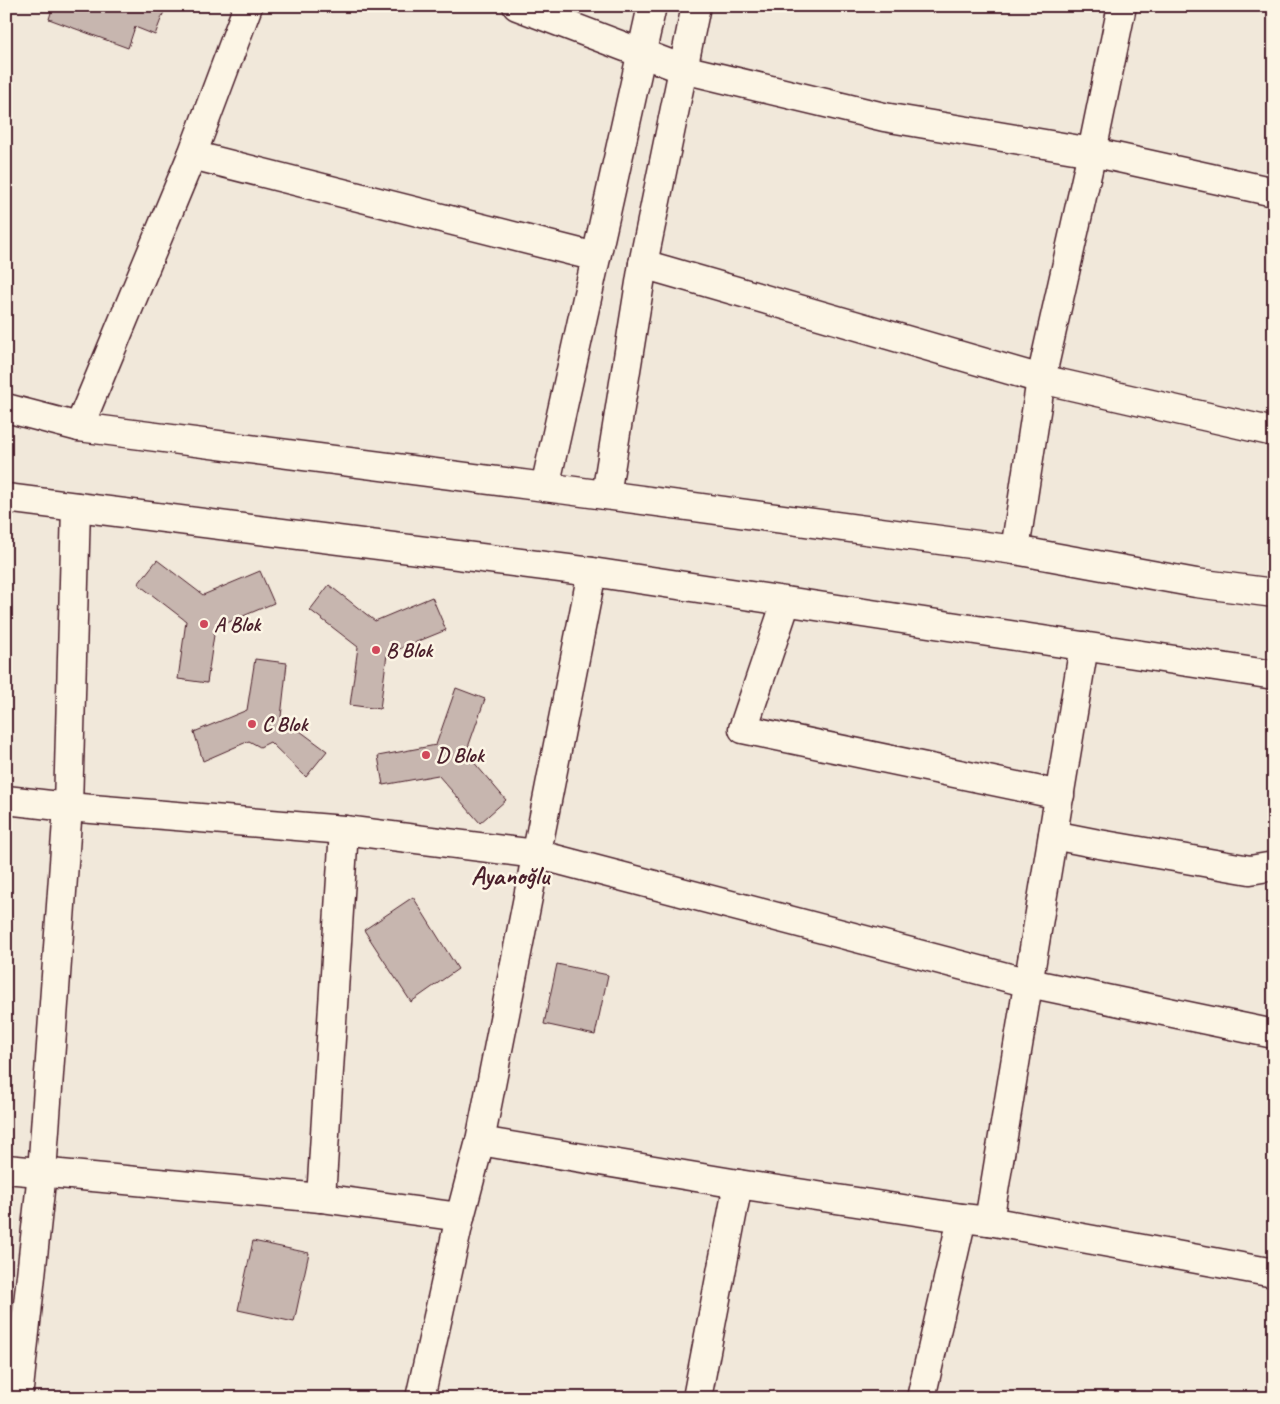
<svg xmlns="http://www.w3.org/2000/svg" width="1280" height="1404" viewBox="0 0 1280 1404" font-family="Caveat,sans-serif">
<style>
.building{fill:#c7b6af;stroke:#4a1f2b}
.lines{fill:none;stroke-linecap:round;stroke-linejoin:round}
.street-casing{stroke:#4a1f2b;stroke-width:31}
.secondary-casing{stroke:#4a1f2b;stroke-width:31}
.street{stroke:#fcf5e5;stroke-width:28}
.secondary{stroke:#fcf5e5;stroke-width:28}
.poi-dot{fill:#d1495b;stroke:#fcf5e5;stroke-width:2}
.labels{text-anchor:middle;stroke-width:5;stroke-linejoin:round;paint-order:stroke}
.poi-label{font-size:21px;font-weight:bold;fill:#4a1f2b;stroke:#fcf5e5;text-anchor:start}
.district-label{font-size:26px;font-weight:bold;fill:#4a1f2b;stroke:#fcf5e5}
</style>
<rect width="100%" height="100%" fill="#f1e8da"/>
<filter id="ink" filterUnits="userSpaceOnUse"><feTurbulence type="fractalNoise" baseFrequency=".02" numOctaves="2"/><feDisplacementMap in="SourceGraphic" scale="10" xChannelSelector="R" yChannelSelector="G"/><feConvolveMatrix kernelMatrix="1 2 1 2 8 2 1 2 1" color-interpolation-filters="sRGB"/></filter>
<g filter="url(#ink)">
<g class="building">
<polygon points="53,6 166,6 155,35 135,27 128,48 49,19"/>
<polygon points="157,560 203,595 260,571 274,603 215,628 207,683 178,679 186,621 138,584"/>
<polygon points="329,585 375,621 432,597 446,630 387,654 380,709 350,705 358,647 310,610"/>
<polygon points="255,659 287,663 281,717 327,751 306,777 270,742 260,747 249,741 203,761 194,732 247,710"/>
<polygon points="456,688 485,699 466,753 506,800 480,823 438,775 383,785 378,756 436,745"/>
<polygon points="413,897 458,969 411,1002 364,930"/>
<polygon points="557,964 608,975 595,1035 544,1024"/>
<polygon points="253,1241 309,1253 294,1322 238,1310"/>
</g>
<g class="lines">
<g class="street-casing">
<g id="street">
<polyline points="517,6 683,69 884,117 1092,152 1274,192"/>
<polyline points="192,155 248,6"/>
<polyline points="643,264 1041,379 1274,432"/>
<polyline points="79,427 192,155 596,257"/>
<polyline points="545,487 652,6"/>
<polyline points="606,495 643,264 696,6"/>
<polyline points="1015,550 1041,379 1092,152 1122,6"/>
<polyline points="786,602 743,729 1060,795"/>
<polyline points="6,800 68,807 344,830 536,854 1029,983 1274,1034"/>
<polyline points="1053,835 1099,844 1250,870 1274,866"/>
<polyline points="480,1141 738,1184 962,1218 989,1221 1274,1273"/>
<polyline points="6,1169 321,1198 460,1217"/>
<polyline points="321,1198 344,830"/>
<polyline points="989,1221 1084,646"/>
<polyline points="18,1398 42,1172 68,807 76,507"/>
<polyline points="420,1398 460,1217 480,1141 592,572"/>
<polyline points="697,1398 738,1184"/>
<polyline points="921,1398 962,1218"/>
</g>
</g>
<g class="secondary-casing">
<g id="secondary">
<polyline points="6,408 79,427 545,487 1015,550 1196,583 1274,593"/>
<polyline points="6,498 592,572 1274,675"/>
</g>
</g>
<use href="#street" class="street"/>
<use href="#secondary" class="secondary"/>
</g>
</g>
<g class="poi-dot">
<circle cx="204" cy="624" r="5"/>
<circle cx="376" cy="650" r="5"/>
<circle cx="252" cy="724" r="5"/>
<circle cx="426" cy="755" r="5"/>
</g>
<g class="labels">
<g class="poi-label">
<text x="214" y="631">A Blok</text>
<text x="386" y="657">B Blok</text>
<text x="262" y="731">C Blok</text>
<text x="436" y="762">D Blok</text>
</g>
<g class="district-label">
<text x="510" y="884">Ayanoğlu</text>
</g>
</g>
<rect width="1280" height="1404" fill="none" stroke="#fcf5e5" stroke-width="25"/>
<rect x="12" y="12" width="1255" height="1379" fill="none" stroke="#4a1f2b" stroke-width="2" filter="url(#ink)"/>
</svg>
